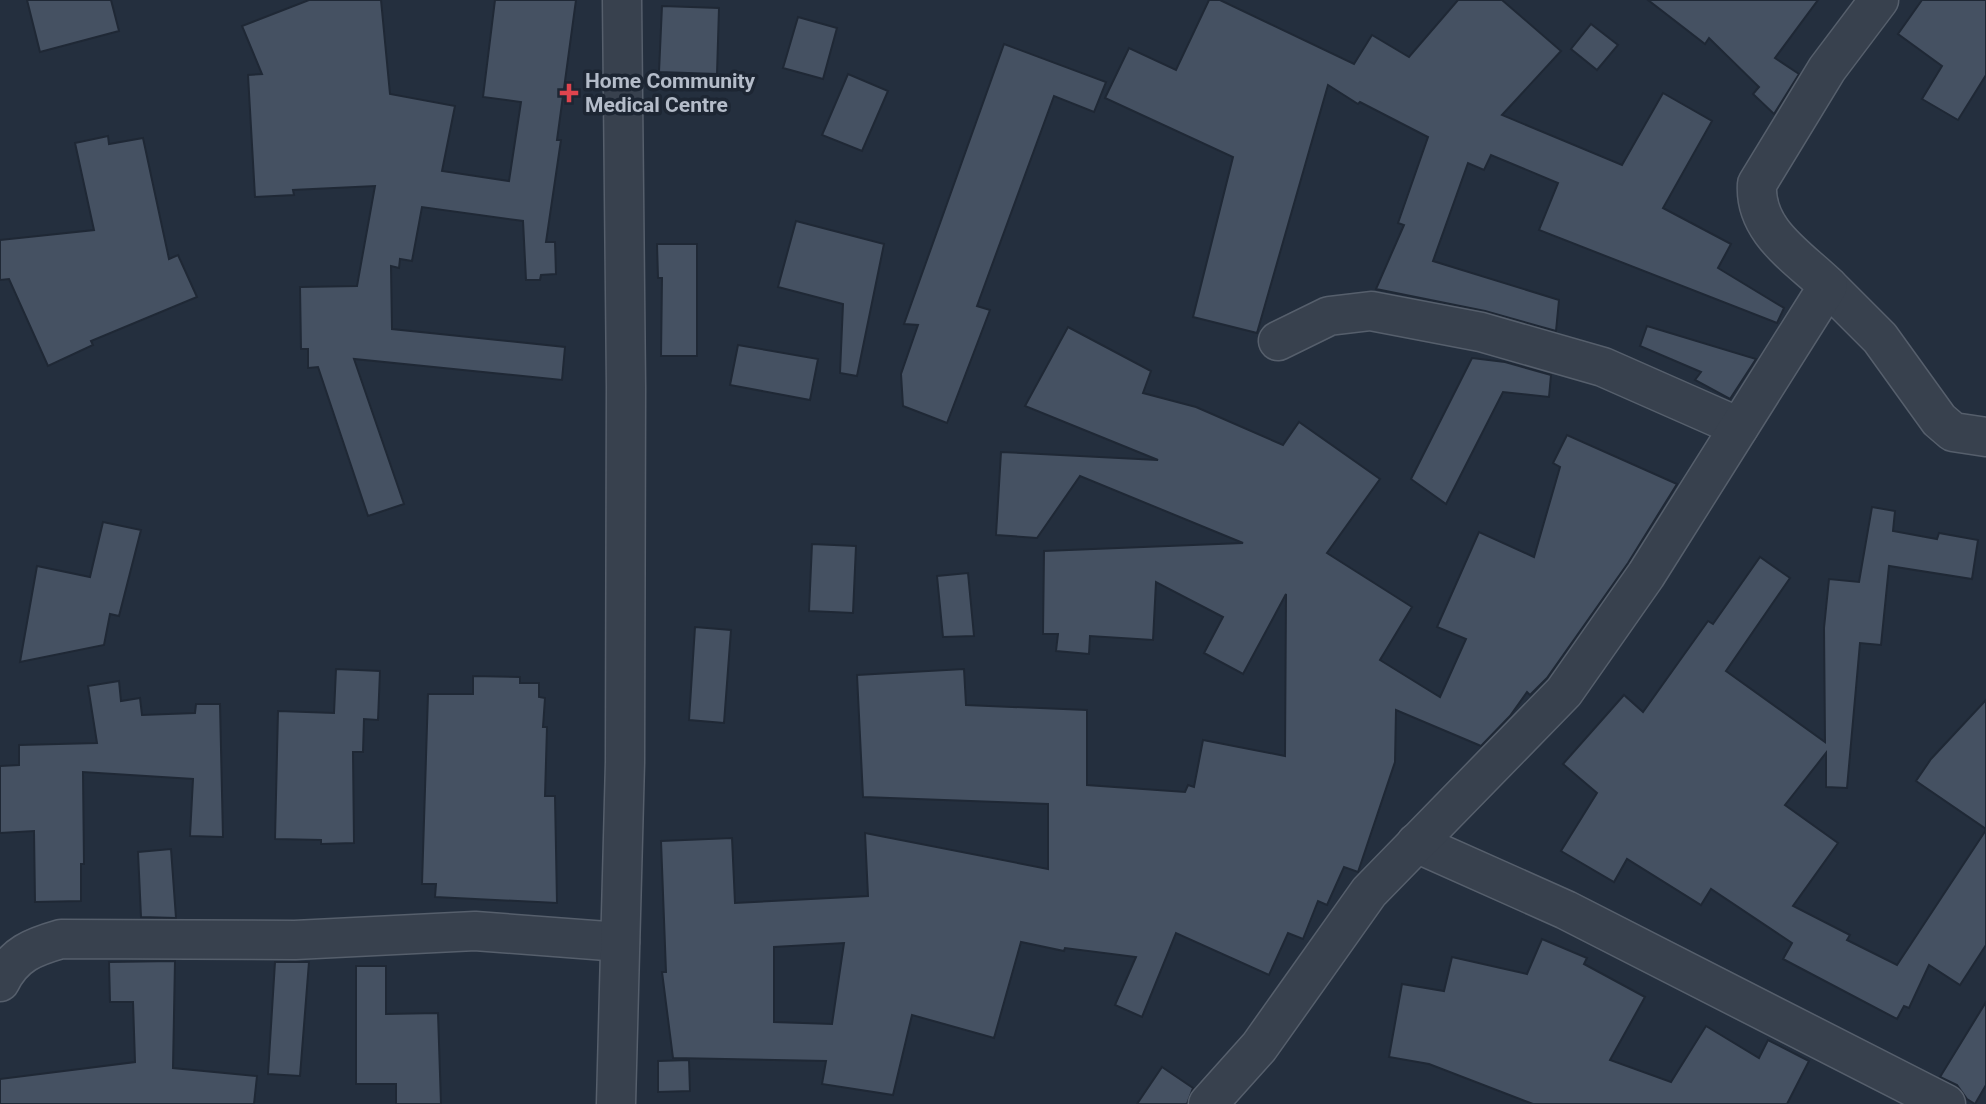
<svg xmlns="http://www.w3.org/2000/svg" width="1986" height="1104" viewBox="0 0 1986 1104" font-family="Roboto,sans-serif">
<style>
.building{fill:#455162;stroke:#1f2835;stroke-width:2;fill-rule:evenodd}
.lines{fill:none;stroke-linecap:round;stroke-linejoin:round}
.minor-casing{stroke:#565f6c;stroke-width:41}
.tertiary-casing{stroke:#565f6c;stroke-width:41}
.minor{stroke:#38414e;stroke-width:38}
.tertiary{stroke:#38414e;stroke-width:38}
.health-dot{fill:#e0444e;stroke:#1d2633;stroke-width:2.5}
.labels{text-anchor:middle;stroke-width:7;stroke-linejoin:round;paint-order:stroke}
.poi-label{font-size:21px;font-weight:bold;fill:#b4bcc9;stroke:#1d2633;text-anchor:start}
</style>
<rect width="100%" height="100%" fill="#242f3e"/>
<g class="building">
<polygon points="27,0 111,0 119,31 40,52"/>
<polygon points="309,0 381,0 390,94 455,106 442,171 509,181 521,102 483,97 495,0 576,0 557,140 561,140 546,242 555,242 556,274 541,275 540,280 526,280 523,221 422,207 412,261 400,259 399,268 391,266 392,329 565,347 562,380 354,359 404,504 368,516 318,367 308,368 308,349 301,349 300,287 357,286 375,186 293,190 294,195 255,197 248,75 262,74 242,26"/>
<polygon points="1209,0 1220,0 1354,64 1372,35 1409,57 1458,0 1502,0 1561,51 1502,115 1622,165 1663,93 1712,121 1663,208 1731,244 1718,268 1784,308 1777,323 1539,230 1558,183 1491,155 1484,170 1468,163 1433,261 1559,300 1556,331 1485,311 1376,289 1404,225 1398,223 1428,137 1360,102 1358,104 1328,85 1257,333 1193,317 1233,157 1105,98 1129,48 1176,70"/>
<polygon points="1648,0 1818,0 1775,58 1799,74 1774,114 1753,94 1759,87 1709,38 1705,44"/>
<polygon points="1922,0 1986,0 1986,75 1958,120 1922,99 1942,66 1898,34"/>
<polygon points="662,6 719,8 717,74 659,72"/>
<polygon points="798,17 837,28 823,79 783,68"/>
<polygon points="1591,24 1618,45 1597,70 1571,49"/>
<polygon points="1004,44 1106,82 1094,112 1054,96 977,306 990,310 947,423 903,406 901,374 918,325 904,324"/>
<polygon points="848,74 888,91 862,151 822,135"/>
<polygon points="108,136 109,144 143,138 169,259 178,255 197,297 91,341 93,345 48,366 9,279 0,280 0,240 94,230 75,143"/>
<polygon points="796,221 884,244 857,376 840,373 843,304 778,287"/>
<polygon points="657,244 697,244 697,356 661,356 662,278 658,278"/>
<polygon points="1647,326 1756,359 1730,399 1695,380 1701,372 1640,346"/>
<path d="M1068,327l83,44 -8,22 53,14 87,38 16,-23 81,57 -53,74 85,54 -32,53 60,37 26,-58 -29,-12 42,-95 55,25 26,-90 -7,-4 14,-28 110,49 -49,79 -81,115 -17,17 -3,-3 -17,24 -29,30 -85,-36 -1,52 -37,110 -14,-5 -17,38 -9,-4 -15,38 -15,-6 -19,42 -93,-42 -34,84 -27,-12 21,-48 -71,-9 -1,3 -43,-9 -27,96 -82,-23 -19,80 -71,-11 4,-23 -153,-3 -11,-86h4l-5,-131 71,-3 3,65 133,-7 -3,-63 183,36v-65l-185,-7 -6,-122 107,-6 2,36 121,5v75l98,7 3,-7 6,2 9,-47 82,16 1,-162 -43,80 -39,-21 19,-36 -67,-35 -3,58 -63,-4 -1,18 -33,-3 2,-17h-15l1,-83 199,-8 -163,-67 -43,62 -41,-3 5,-83 157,8 -133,-54zM844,943l-12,81 -58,-2v-75z"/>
<polygon points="738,345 818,359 810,400 730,385"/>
<polygon points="1472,358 1505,362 1551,375 1549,397 1503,392 1446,504 1411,479"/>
<polygon points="1872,507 1895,511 1893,531 1937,539 1939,533 1978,540 1972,579 1889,566 1881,645 1860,643 1847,788 1826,787 1826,753 1785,805 1838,843 1793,906 1850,935 1847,940 1897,965 1986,830 1986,945 1960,985 1929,965 1909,1008 1904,1006 1897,1019 1783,959 1792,943 1711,889 1701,905 1627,859 1614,882 1561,851 1597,793 1563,764 1624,695 1643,712 1708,621 1713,624 1760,557 1790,578 1726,671 1825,742 1824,628 1829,579 1859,582"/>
<polygon points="103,522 141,530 119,616 110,614 104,645 20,662 37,566 90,577"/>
<polygon points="812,544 856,546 853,613 809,611"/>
<polygon points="968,573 974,636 943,637 937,576"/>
<polygon points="695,627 731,630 724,723 689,720"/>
<polygon points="336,669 380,671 378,720 364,719 363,752 353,752 354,843 321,844 321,840 275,839 278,711 334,713"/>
<polygon points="473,676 520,677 520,683 539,683 539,697 545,698 543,727 547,727 545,796 555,796 557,903 435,897 436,884 422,884 428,694 473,694"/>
<polygon points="119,681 121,701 140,698 142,715 195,713 196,704 220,704 223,837 190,836 193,779 83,772 84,864 81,864 81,901 35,902 34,831 0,833 0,766 19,765 19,745 97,743 88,686"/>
<polygon points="1986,700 1986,829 1916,781 1931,759"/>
<polygon points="171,849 176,918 141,917 138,852"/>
<polygon points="1542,939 1587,958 1584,964 1645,997 1610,1060 1671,1082 1706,1026 1759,1058 1768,1040 1809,1061 1787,1104 1533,1104 1429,1064 1389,1057 1402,984 1444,991 1452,957 1527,974"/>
<polygon points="175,961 173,1068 257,1076 254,1104 0,1104 0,1079 135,1062 133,1002 110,1002 109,962"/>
<polygon points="275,962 309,962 300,1076 268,1074"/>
<polygon points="356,966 386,966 386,1014 438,1013 441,1104 396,1104 396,1084 356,1084"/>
<polygon points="1986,1002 1986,1085 1975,1104 1967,1099 1957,1085 1940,1077"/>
<polygon points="689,1060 690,1091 658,1092 658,1061"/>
<polygon points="1162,1067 1193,1088 1187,1104 1137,1104"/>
</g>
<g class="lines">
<g class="minor-casing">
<g id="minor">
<polyline points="1828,286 1880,338 1939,420 1953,432 1986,437"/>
<polyline points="1278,341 1329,316 1371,311 1481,332 1603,367 1739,427"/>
<polyline points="1416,843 1566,910 1946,1104"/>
<path d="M0,982c14,-28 33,-35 61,-43l234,1 180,-9 145,11"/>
<path d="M1208,1104l51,-57 110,-155 195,-200 82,-117 182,-289c-31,-30 -74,-55 -71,-102l70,-115 52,-69"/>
</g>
</g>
<g class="tertiary-casing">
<polyline id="tertiary" points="616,1104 625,762 626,387 622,0"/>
</g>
<use href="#minor" class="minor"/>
<use href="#tertiary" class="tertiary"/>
</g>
<path class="health-dot" d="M565.5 82.5h7v7h7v7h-7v7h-7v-7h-7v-7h7z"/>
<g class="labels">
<g class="poi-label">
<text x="585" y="88">Home Community<tspan x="585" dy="24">Medical Centre</tspan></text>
</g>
</g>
</svg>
